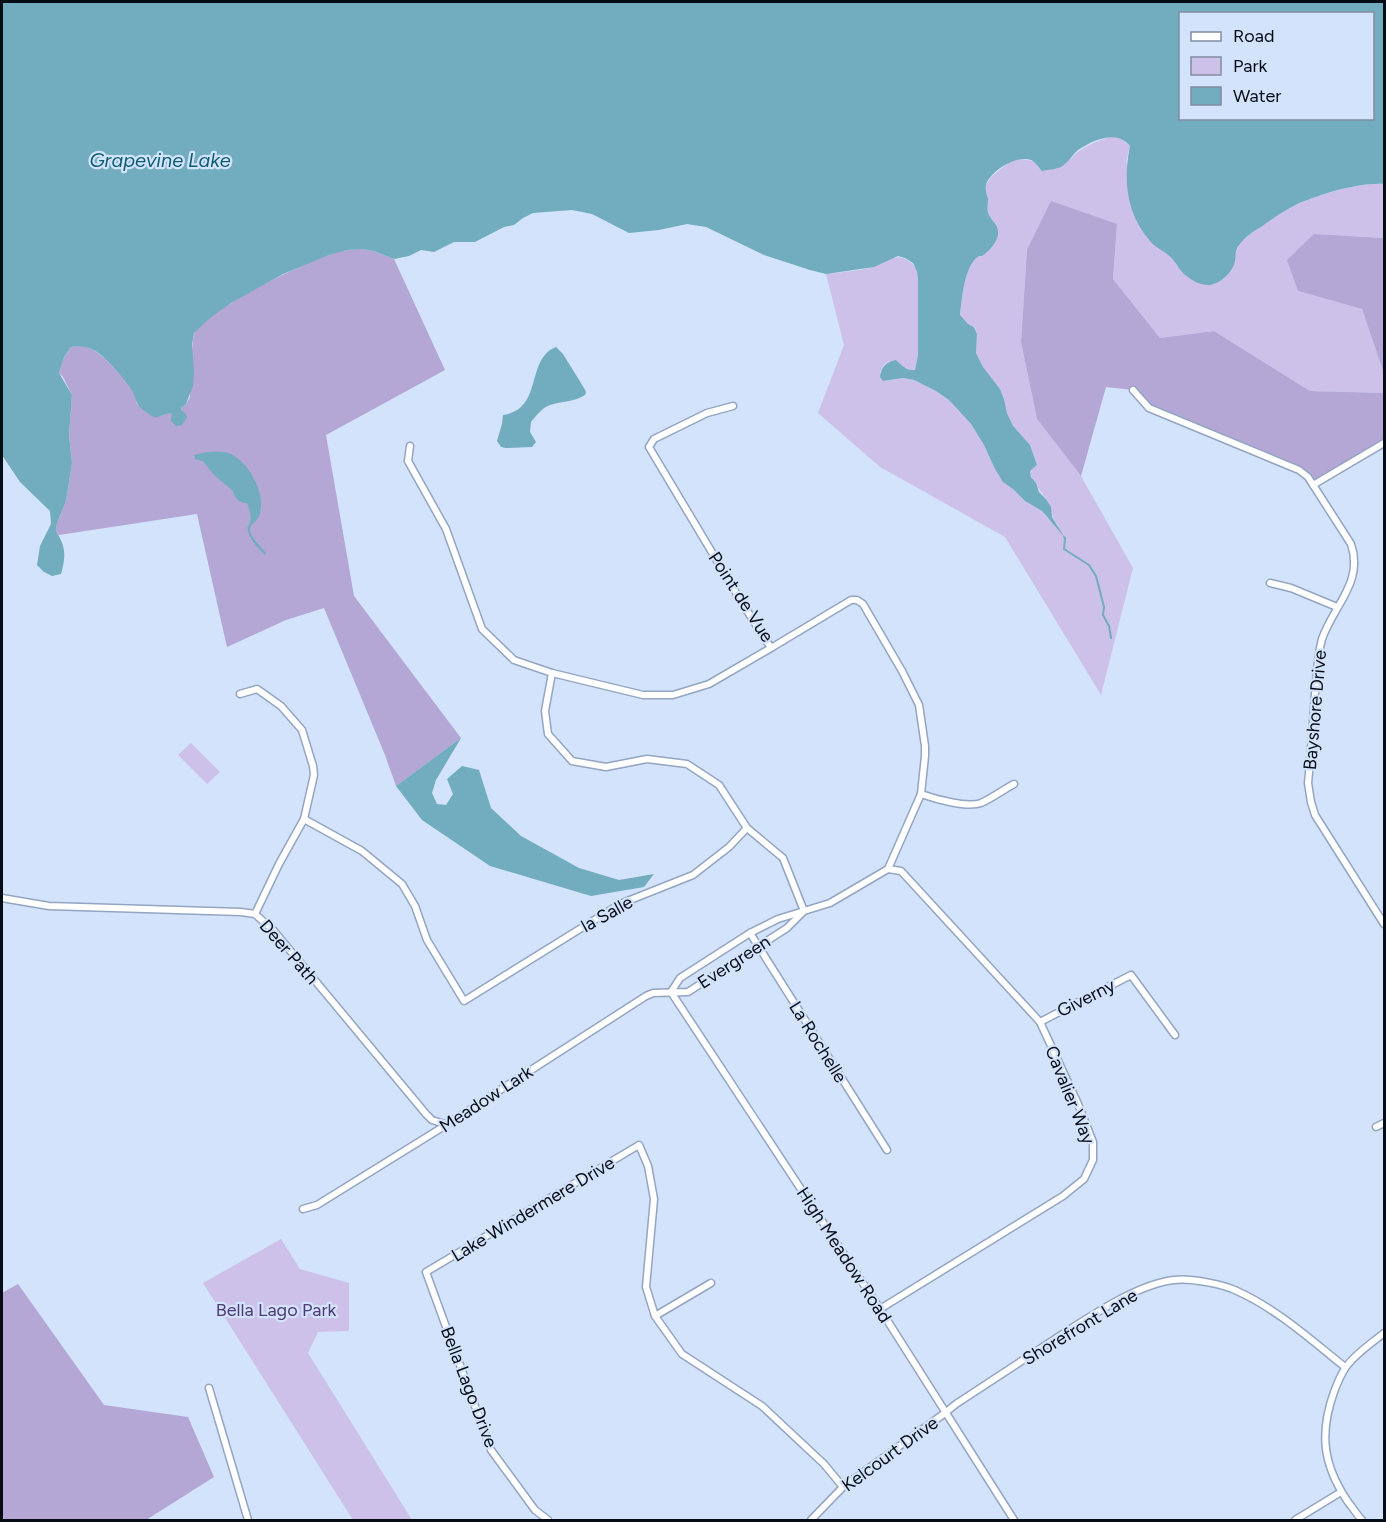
<svg xmlns="http://www.w3.org/2000/svg" width="1386" height="1522" viewBox="0 0 1386 1522" font-family="Figtree,sans-serif">
<style>
.green{fill:#cdc1ea}
.forest{fill:#b4a6d5}
.water{fill:#71acbf;fill-rule:evenodd}
.lines{fill:none;stroke-linecap:round;stroke-linejoin:round}
.stream{stroke:#71acbf;stroke-width:2}
.street-casing{stroke:#93a5c2;stroke-width:9}
.street{stroke:#fff;stroke-width:6}
.labels{text-anchor:middle;stroke-width:4.5;stroke-linejoin:round;paint-order:stroke}
.street-label{font-size:18px;fill:#060c15;stroke:#d3e3fb}
.park-label{font-size:18px;fill:#4d3973;stroke:#d3e3fb}
.water-label{font-size:20px;font-style:italic;fill:#0c5d72;stroke:#d3e3fb}
</style>
<rect width="100%" height="100%" fill="#d3e3fb"/>
<g class="green">
<path d="M1111,136l10,3 9,7 -4,16 41,91 7,6 8,13 53,-11c-1,-17 14,-26 27,-35 9,-6 18,-13 28,-18 23,-12 68,-26 94,-24v54l-70,-4 -16,57 64,18 22,65v19l-74,-2 -96,-60 -54,7 -47,-59 4,-55 -90,26 -6,92 16,77 44,57 52,92 -32,127 -96,-158 -125,-70 -62,-54 26,-68 -18,-71c15,-2 32,-3 47,-7 12,-4 22,-15 34,-7 8,4 10,11 11,19v76l-3,15c-7,0 -19,-6 -26,-9l-5,4 -4,7 4,9 19,-3 11,2 22,11 13,9 22,24 13,21 11,24 14,18 5,3 11,11 17,10 6,8 11,8c-3,-4 -6,-8 -7,-13 -2,-5 -2,-9 -5,-14 -6,-9 -15,-18 -17,-29l7,-6 -7,-20 -17,-19 -6,-13 -3,-14 -4,-10 -17,-22 -7,-14 1,-19 -2,-7 -7,-3 -8,-9c2,-16 4,-50 19,-59l9,-42 -2,-29 6,-9 19,-15 11,-2 10,2 38,-2c11,-12 26,-17 41,-23z"/>
<polygon points="191,743 220,772 207,784 178,755"/>
<polygon points="281,1239 300,1269 349,1283 349,1331 318,1332 308,1353 412,1520 353,1520 203,1283"/>
</g>
<g class="forest">
<polygon points="1051,201 1117,224 1113,279 1160,338 1214,331 1310,391 1384,393 1384,443 1313,485 1299,470 1149,408 1133,390 1106,387 1081,476 1037,419 1021,342 1027,250"/>
<polygon points="1314,234 1384,238 1384,374 1362,309 1298,291 1287,260"/>
<path d="M362,249l12,2 20,8 51,111 -119,65 28,161 107,142 -65,48 -11,-31 -61,-147 -38,12 -59,27 -30,-133 -138,21 -3,-4 1,-8 9,-22 6,-38 -3,-28 3,-40 -9,-18 -4,-4 5,-16 7,-10c6,-1 12,-2 18,1 11,3 38,32 44,43 2,4 3,9 4,13l24,12c6,-4 13,-3 21,-5l-1,-3 5,-4 4,-7c1,-12 1,-58 5,-65 17,-25 122,-78 153,-82 4,-1 9,-1 14,-1z"/>
<polygon points="18,1284 104,1405 188,1417 214,1477 146,1520 2,1520 2,1293"/>
</g>
<g class="water">
<path d="M2,2h1382v182c-26,-2 -73,12 -96,25 -9,5 -18,12 -27,18 -7,4 -16,10 -21,17 -5,5 -4,10 -5,17 -2,11 -14,22 -25,24 -10,1 -21,-6 -28,-13 -3,-3 -5,-8 -8,-11 -6,-9 -18,-12 -24,-20 -24,-28 -27,-61 -20,-95 -14,-17 -37,-6 -52,4 -6,5 -10,13 -17,17 -5,2 -13,3 -19,4 -2,-2 -6,-8 -9,-10 -14,-8 -43,10 -47,24 -1,4 1,10 2,14 0,4 -1,10 0,14 3,8 11,11 10,21 -1,9 -9,17 -16,22h-3c-15,9 -17,43 -19,59l8,9 6,3 3,7 -1,19 7,14 17,22 4,10 3,14 6,13 17,19 7,20 -7,6 1,6 5,6 3,9 7,7 5,8 1,10 13,21 -23,-27 -17,-10 -11,-11 -11,-8 -8,-13 -11,-24 -13,-21 -22,-24 -13,-9 -22,-11 -11,-2 -20,3 -3,-4c1,-10 6,-15 16,-17 5,5 11,11 19,10l3,-15v-76l-1,-7 -4,-9 -8,-5 -7,-2 -24,11 -48,7 -16,-4 -46,-15 -58,-28 -19,-3 -28,6 -30,3 -37,-19 -20,-4 -39,3 -10,5 -9,7 -10,2 -29,15h-21l-20,10 -13,-2 -12,6 -15,3 -20,-8 -12,-2 -15,1 -18,5 -46,19 -52,29 -21,15 -16,15 -2,12 2,26 -1,15 -7,18 -5,4 1,3 3,2 2,4 -5,8 -6,1 -5,-5 1,-8c-7,0 -12,5 -18,4 -3,-1 -5,-3 -8,-5 -12,-7 -9,-16 -17,-26 -8,-11 -27,-34 -40,-38 -6,-2 -12,-2 -18,-1l-7,10 -5,16 13,22 -3,40 3,28 -6,38 -9,22 -1,8c10,16 10,25 5,43l-9,2 -8,-4 -7,-7 3,-19 11,-22 -1,-13 -30,-29 -18,-27zM1180,14h192v104h-192z"/>
<path d="M556,347l7,7 21,34 2,4 -1,3c-11,7 -23,6 -35,10 -8,3 -14,11 -19,17l-1,10 6,10 -4,5 -26,1 -5,-1 -4,-6 5,-17 1,-9c41,-6 22,-56 53,-68z"/>
<path d="M208,452c8,0 16,-1 23,2 16,8 31,33 30,51 0,3 -1,11 -3,13 -3,5 -8,6 -8,12 1,8 11,17 16,23l-1,2c-6,-6 -15,-15 -17,-24 -1,-6 0,-3 2,-9 2,-6 -1,-14 -3,-19h-3l-5,-2 -4,-4 -2,-6 -20,-17 -10,-13 -8,-2 -1,-4z"/>
<polygon points="461,738 436,780 432,793 437,804 446,805 453,794 447,779 462,766 479,770 491,808 521,836 579,868 619,880 654,874 644,887 591,896 490,866 422,820 396,786"/>
</g>
<g class="lines">
<polyline class="stream" points="1064,537 1065,538 1064,549 1089,565 1096,576 1104,607 1103,615 1109,626 1111,638"/>
<g class="street-casing">
<g id="street">
<path d="M1133,390l16,18 150,62 9,7 43,67c13,38 -17,61 -29,95 -5,18 -5,37 -7,55 -2,30 -4,59 -7,89l3,19 4,13 69,109"/>
<polyline points="733,406 707,413 654,439 649,447 744,606 771,648 851,600 857,600 863,604 902,671 919,705 925,746 925,756 921,794 888,869"/>
<polyline points="410,446 408,461 446,529 482,629 514,660 552,673 643,695 673,695 709,684 771,648"/>
<polyline points="1313,485 1384,443"/>
<polyline points="1270,583 1291,588 1337,607"/>
<polyline points="552,673 545,711 548,734 572,761 606,767 647,759 687,764 719,785 747,828 783,858 804,911"/>
<polyline points="240,694 257,689 281,706 302,730 313,766 314,775 304,819 279,864 255,914"/>
<path d="M921,794c14,5 46,14 60,9 11,-5 22,-13 33,-19"/>
<polyline points="304,819 362,851 402,884 415,906 427,940 464,1001 620,904 693,875 729,847 747,828"/>
<polyline points="2,898 49,906 241,912 255,914 273,930 426,1114 432,1120 445,1124"/>
<polyline points="750,933 887,1150"/>
<polyline points="671,992 880,1309 1014,1520"/>
<polyline points="671,992 680,978 750,933 778,919 830,903 888,869"/>
<polyline points="1040,1022 1131,975 1175,1035"/>
<polyline points="1376,1127 1384,1123"/>
<polyline points="303,1209 317,1205 438,1130 646,996 653,993 688,992 787,928 804,911"/>
<polyline points="880,1309 1063,1196 1084,1179 1093,1160 1093,1142 1078,1104 1040,1022 901,871 888,869"/>
<polyline points="655,1316 711,1283"/>
<polyline points="209,1388 248,1520"/>
<polyline points="548,1520 535,1510 491,1450 426,1272 639,1145 648,1166 654,1199 646,1287 655,1316 682,1354 762,1406 824,1464 843,1487"/>
<path d="M811,1520l32,-33 102,-74 11,-9c32,-21 64,-42 96,-63 33,-21 84,-57 122,-61 16,-2 49,4 63,11 40,18 74,49 108,76"/>
<polyline points="1295,1520 1341,1492"/>
<path d="M1362,1520c-5,-5 -9,-12 -14,-18 -25,-37 -29,-68 -14,-110 3,-8 7,-18 12,-25 10,-14 26,-24 38,-34"/>
</g>
</g>
<use href="#street" class="street"/>
</g>
<g class="labels">
<g class="street-label">
<text transform="translate(741 597) rotate(57)" y="6">Point de Vue</text>
<text transform="translate(1315 710) rotate(-85)" y="6">Bayshore Drive</text>
<text transform="translate(607 914) rotate(-29)" y="6">la Salle</text>
<text transform="translate(289 952) rotate(49)" y="6">Deer Path</text>
<text transform="translate(734 962) rotate(-33)" y="6">Evergreen</text>
<text transform="translate(1086 998) rotate(-27)" y="6">Giverny</text>
<text transform="translate(818 1042) rotate(58)" y="6">La Rochelle</text>
<text transform="translate(1070 1095) rotate(68)" y="6">Cavalier Way</text>
<text transform="translate(486 1099) rotate(-33)" y="6">Meadow Lark</text>
<text transform="translate(533 1209) rotate(-31)" y="6">Lake Windermere Drive</text>
<text transform="translate(844 1255) rotate(57)" y="6">High Meadow Road</text>
<text transform="translate(1080 1327) rotate(-31)" y="6">Shorefront Lane</text>
<text transform="translate(469 1387) rotate(69)" y="6">Bella Lago Drive</text>
<text transform="translate(890 1454) rotate(-36)" y="6">Kelcourt Drive</text>
</g>
<g class="park-label">
<text x="276" y="1316">Bella Lago Park</text>
</g>
<g class="water-label">
<text x="160" y="167">Grapevine Lake</text>
</g>
</g>
<rect width="1386" height="1522" fill="none" stroke="#060c15" stroke-width="6"/>
<rect x="1179" y="12" width="195" height="108" fill="#d3e3fb" stroke="#818d9f" stroke-width="1.5"/>
<rect x="1191" y="32" width="30" height="9" fill="#ffffff" stroke="#818d9f" stroke-width="1.5"/>
<text x="1233" y="42" font-size="18" fill="#060c15">Road</text>
<rect x="1191" y="57" width="30" height="18" fill="#cdc1ea" stroke="#818d9f" stroke-width="1.5"/>
<text x="1233" y="72" font-size="18" fill="#060c15">Park</text>
<rect x="1191" y="87" width="30" height="18" fill="#71acbf" stroke="#818d9f" stroke-width="1.5"/>
<text x="1233" y="102" font-size="18" fill="#060c15">Water</text>
</svg>
